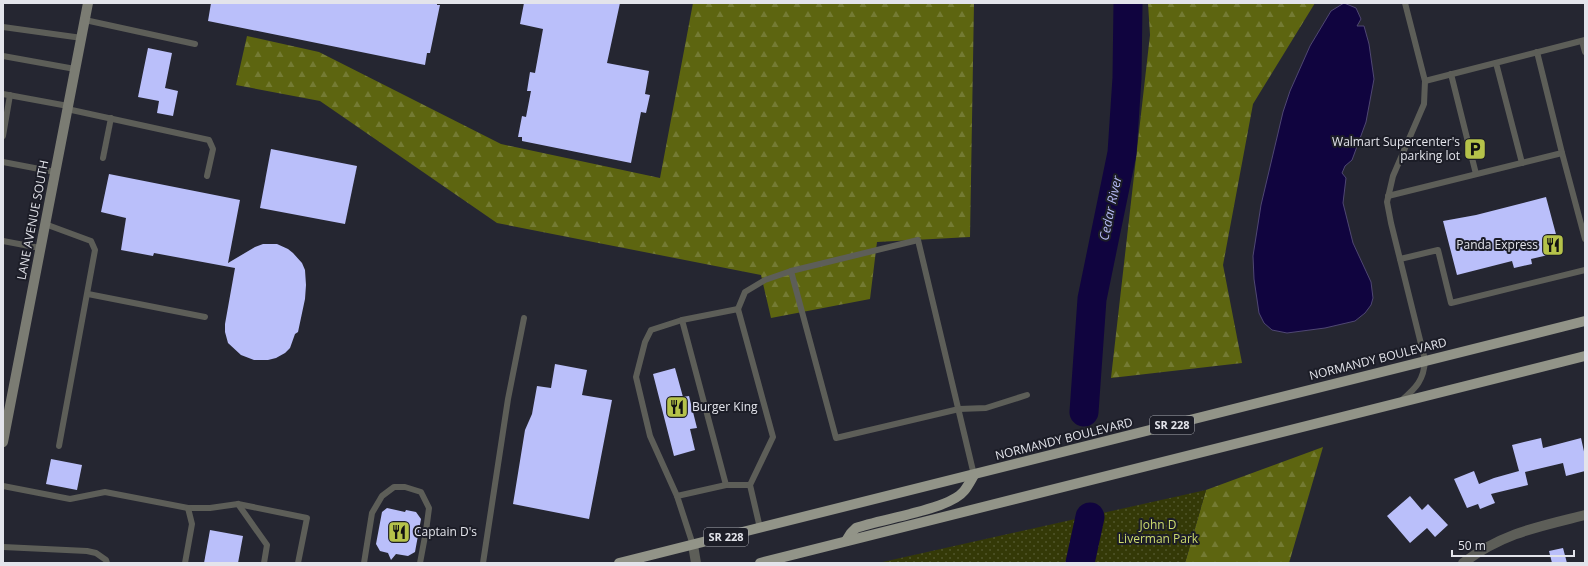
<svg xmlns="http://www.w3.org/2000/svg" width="1588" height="566" viewBox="0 0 1588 566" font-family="'Open Sans',sans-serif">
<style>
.forest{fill:url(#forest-firs)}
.park{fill:url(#park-dots)}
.water{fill:#10043f;stroke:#4f4773}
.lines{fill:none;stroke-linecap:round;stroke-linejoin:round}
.river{stroke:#10043f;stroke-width:29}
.building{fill:#babffa}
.lane{stroke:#5d5e58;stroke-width:6}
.street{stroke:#5d5e58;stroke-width:10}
.secondary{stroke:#7b7c73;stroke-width:10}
.primary{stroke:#929488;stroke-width:10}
.labels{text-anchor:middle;stroke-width:4;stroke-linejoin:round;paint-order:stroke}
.shield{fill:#1c1d27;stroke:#a7a8b0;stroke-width:1}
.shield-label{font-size:11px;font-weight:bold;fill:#e3e4eb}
.poi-label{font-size:12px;fill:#e3e4eb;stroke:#1c1d27;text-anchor:end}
.street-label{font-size:12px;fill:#e3e4eb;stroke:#1c1d27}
.park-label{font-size:12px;fill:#cddb6f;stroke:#1c1d27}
.water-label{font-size:13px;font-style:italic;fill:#b4b9f2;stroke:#1c1d27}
</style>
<defs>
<pattern id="forest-firs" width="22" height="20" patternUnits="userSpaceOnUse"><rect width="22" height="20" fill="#5d6510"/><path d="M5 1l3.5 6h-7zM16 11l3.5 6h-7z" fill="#747b33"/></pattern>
<pattern id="park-dots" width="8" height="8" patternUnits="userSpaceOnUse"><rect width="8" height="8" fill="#343907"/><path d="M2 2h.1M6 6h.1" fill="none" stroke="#51562b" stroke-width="1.8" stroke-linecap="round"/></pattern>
</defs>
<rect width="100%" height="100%" fill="#252631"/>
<g class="forest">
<polygon points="693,3 974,3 970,237 877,242 870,299 771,318 761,275 497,223 320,101 236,85 247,36 319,52 501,144 660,178"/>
<polygon points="1148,3 1315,3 1253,104 1223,265 1242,363 1111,378 1150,35"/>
<polygon points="1323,447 1289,563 1185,563 1206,490"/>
</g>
<polygon class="park" points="1206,490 1185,563 878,563"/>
<polygon class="water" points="1344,3 1356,8 1361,19 1357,26 1364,26 1369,44 1374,79 1366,122 1352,160 1345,166 1342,173 1346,178 1343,203 1353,243 1371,282 1373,298 1371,305 1365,313 1355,321 1325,328 1287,333 1272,330 1264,323 1259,313 1254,279 1253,256 1261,205 1283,112 1290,91 1310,46 1331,11"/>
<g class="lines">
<g class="river">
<polyline points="1084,412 1092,299 1122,153 1127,78 1128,3"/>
<polyline points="1080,563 1090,517"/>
</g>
</g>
<g class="building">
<polygon points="211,3 437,3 437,5 440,5 430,53 427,53 425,65 208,21"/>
<polygon points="524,3 620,3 607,63 649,71 645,94 650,95 646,113 641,112 631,163 522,141 522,137 518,137 522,116 526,117 531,91 527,91 530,72 535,73 543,29 520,24"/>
<polygon points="148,48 172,53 165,88 178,91 173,116 157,113 159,101 138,97"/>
<polygon points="271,149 357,166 345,224 260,208"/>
<polygon points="109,174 240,200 228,263 255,247 263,244 277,244 288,249 293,253 302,263 305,270 306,285 305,299 298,332 295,334 290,348 285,353 276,358 268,360 254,360 241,355 228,343 225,332 225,324 235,268 154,253 153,256 121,250 126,218 101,212"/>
<polygon points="1546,197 1557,238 1559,238 1561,252 1531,259 1532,264 1514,268 1512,261 1457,275 1443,221 1476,215"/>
<polygon points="555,364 587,370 582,395 612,400 589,519 513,504 525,430 532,414 537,386 551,388"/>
<polygon points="675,368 683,397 689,396 697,428 690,429 695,450 674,456 653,374"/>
<polygon points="1541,438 1543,448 1581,438 1585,456 1585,471 1566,476 1563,463 1525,472 1528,485 1491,494 1495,503 1480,509 1478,504 1467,508 1454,479 1474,471 1479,484 1494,478 1519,471 1512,445"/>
<polygon points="51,459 82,465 77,490 46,484"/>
<polygon points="1410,496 1422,510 1428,504 1448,525 1435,537 1427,528 1410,543 1387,516"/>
<polygon points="387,508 405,512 406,510 416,512 421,519 415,552 408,556 396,554 391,560 388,553 380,551 376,544 382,512"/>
<polygon points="210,530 243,536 238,563 204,563"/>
<polygon points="1563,548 1567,563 1552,563 1549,551"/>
</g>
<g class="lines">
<g class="lane">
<polyline points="1405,3 1425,81"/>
<polyline points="85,20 195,44"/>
<polyline points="3,27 82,38"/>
<polyline points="1582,41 1585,52"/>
<polyline points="1537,52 1562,153"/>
<polyline points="3,56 75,69"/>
<polyline points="1496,63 1522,163"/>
<polyline points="1451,74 1476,174"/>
<polyline points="3,94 68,106"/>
<polyline points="67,109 209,140 213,149 207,176"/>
<polyline points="3,136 10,95"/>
<polyline points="103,158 111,118"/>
<polyline points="3,162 55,172"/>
<polyline points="1388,196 1562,153 1585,239"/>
<polyline points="45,224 91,241 95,250 59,446"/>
<polyline points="3,241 40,248"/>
<polyline points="1400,259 1438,250 1451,303 1585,270"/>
<polyline points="791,271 918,240 974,475"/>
<polyline points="88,294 205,317"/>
<polyline points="738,309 745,292 765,280 791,271 836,438 959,409 986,408 1027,395"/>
<path d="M1402,400c14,-12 22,-20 23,-40l-34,-137 -4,-21 6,-26 31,-72 1,-23 160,-41"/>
<polyline points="750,485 726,485 682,320 738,309 773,437 750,485 760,528"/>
<polyline points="3,486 70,499 105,492 188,508 210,508 238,504 307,518 298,563"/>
<polyline points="677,496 650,436 636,377 645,342 651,330 682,320"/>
<polyline points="238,504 267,545 264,563"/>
<polyline points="693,545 677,496 726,485"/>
<polyline points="3,547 87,551 96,553 106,560 107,563"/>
<polyline points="185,563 192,524 188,508"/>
<polyline points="364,563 372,513 382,496 394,487 405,487 421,492 429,508 426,531 420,563"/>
<polyline points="483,563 508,399 524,318"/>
</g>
<g class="street">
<polyline points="693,545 696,563"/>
<path d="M1463,563c40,-30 74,-36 122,-48"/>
</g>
<polyline class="secondary" points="3,442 88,3"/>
<g class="primary">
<path d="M846,541l5,-8 5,-5c24,-9 93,-18 108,-37 4,-5 7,-11 10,-16"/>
<polyline points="619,563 1585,321"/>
<polyline points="760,563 1585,356"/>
</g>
</g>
<defs>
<g id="parking-square" transform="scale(1.15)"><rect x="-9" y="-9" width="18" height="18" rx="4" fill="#b5c24a" stroke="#1c1d27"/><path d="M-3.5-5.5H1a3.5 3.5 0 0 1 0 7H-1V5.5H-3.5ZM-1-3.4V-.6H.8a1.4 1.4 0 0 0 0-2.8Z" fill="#111"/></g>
<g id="restaurant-square" transform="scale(1.15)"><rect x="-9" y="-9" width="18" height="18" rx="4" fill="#b5c24a" stroke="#1c1d27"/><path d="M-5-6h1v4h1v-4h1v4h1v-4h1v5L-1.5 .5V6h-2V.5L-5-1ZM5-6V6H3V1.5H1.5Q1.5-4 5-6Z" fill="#111"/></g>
</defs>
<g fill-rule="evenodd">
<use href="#parking-square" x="1475" y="149"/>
<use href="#restaurant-square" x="1553" y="245"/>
<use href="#restaurant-square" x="677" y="407"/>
<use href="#restaurant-square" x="399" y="532"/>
</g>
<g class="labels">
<g class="shield">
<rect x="1150" y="416" width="44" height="18" rx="3"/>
<rect x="704" y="528" width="44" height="18" rx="3"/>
</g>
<g class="shield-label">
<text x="1172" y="429">SR 228</text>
<text x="726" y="541">SR 228</text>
</g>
<g class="poi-label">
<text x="1460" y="146">Walmart Supercenter's<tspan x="1460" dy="14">parking lot</tspan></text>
<text x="1538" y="249">Panda Express</text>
<text x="692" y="411" text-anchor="start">Burger King</text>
<text x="414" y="536" text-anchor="start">Captain D's</text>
</g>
<g class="street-label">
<text transform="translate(33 220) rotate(-79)" y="4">LANE AVENUE SOUTH</text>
<text transform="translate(1378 359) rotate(-14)" y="4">NORMANDY BOULEVARD</text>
<text transform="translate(1064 439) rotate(-14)" y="4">NORMANDY BOULEVARD</text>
</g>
<g class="park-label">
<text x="1158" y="529">John D<tspan x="1158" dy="14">Liverman Park</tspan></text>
</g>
<g class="water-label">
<text transform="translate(1110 208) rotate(-78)" y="5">Cedar River</text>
</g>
</g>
<rect width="1588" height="566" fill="none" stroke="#e3e4eb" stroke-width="8"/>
<path d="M1452 550v6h122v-6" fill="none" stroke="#e3e4eb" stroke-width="2"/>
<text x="1458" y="550" font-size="12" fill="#e3e4eb" stroke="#1c1d27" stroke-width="3" paint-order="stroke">50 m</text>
</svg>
